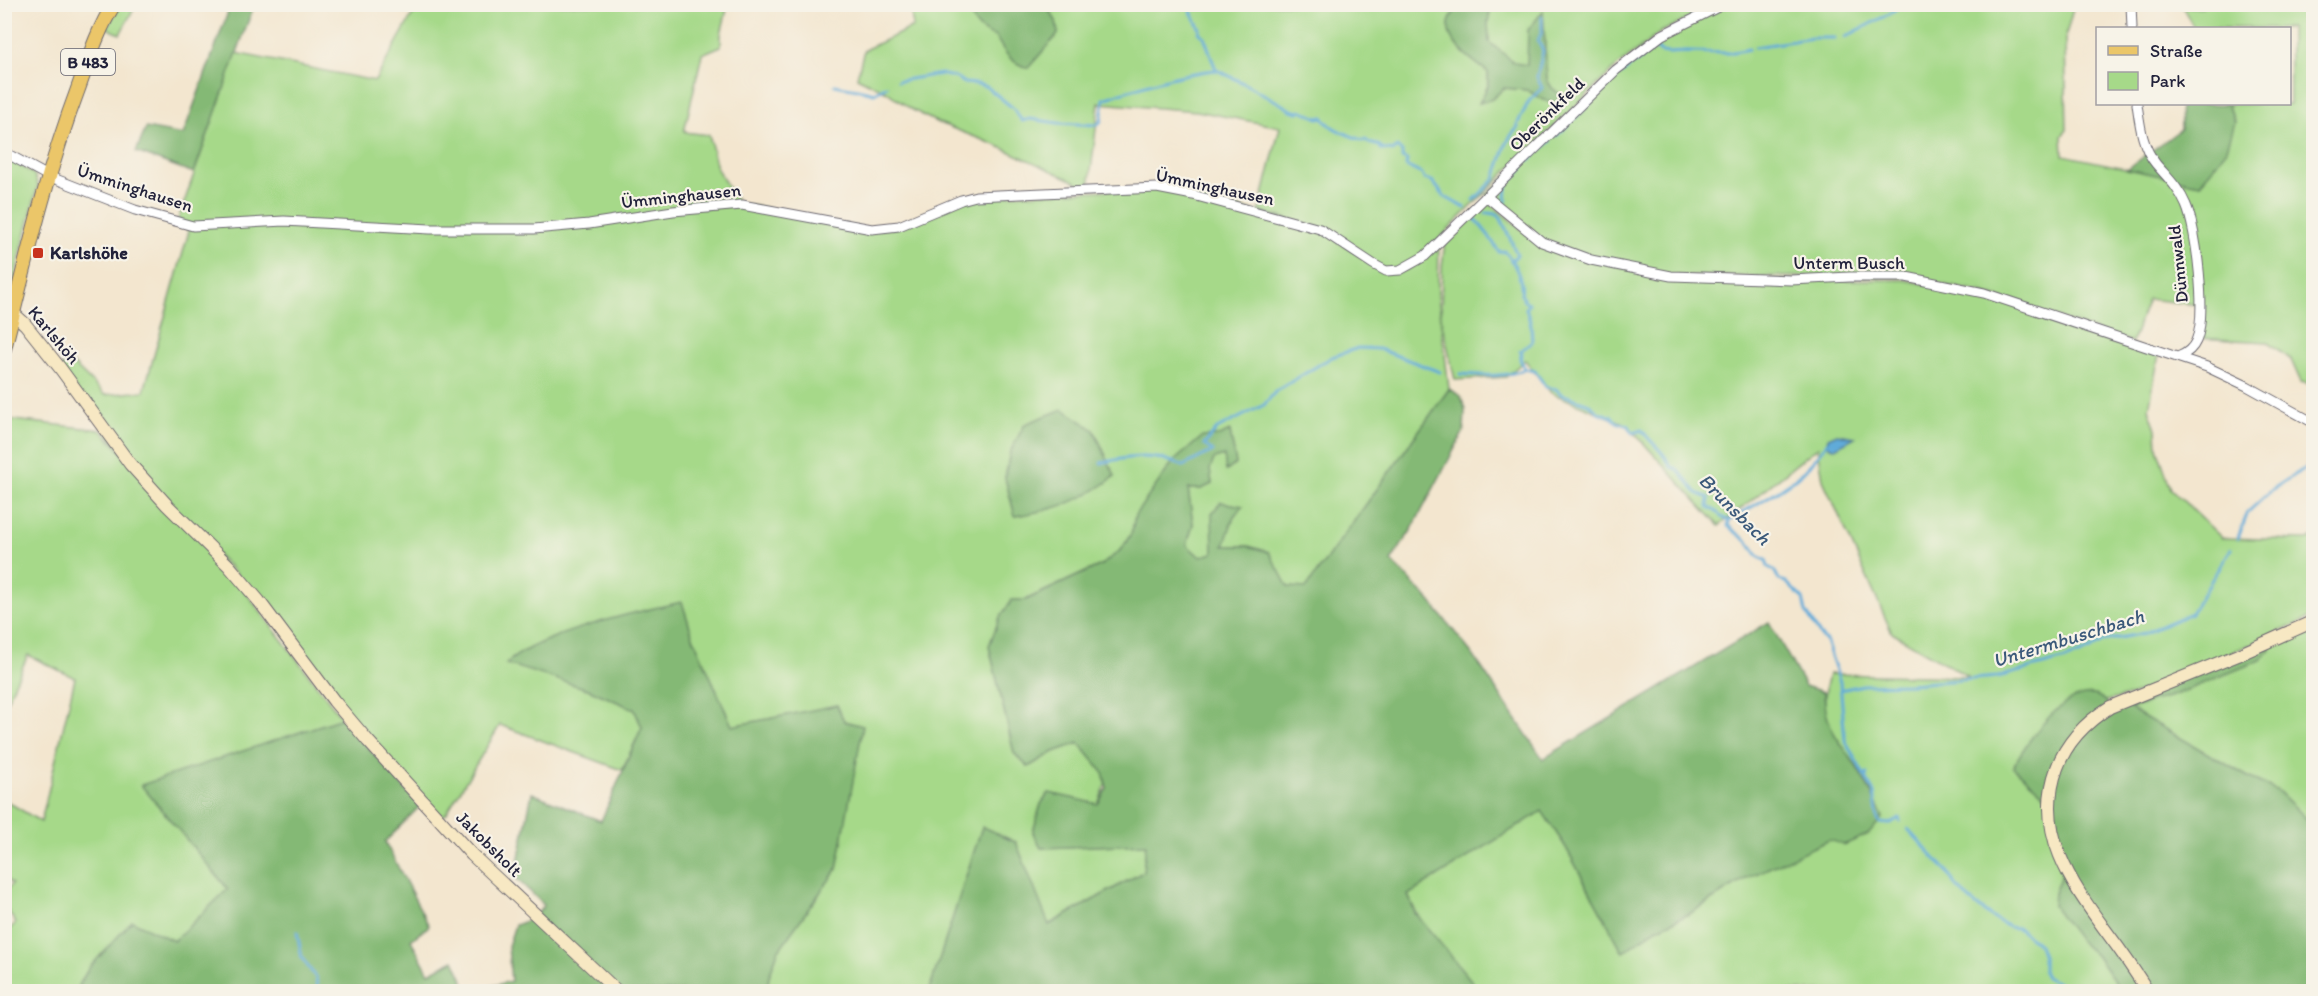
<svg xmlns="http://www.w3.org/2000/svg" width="2318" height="996" viewBox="0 0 2318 996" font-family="Itim,sans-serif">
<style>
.green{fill:#a6d989;stroke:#647e62;stroke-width:1.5;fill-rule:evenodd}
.forest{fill:#84b975;stroke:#536e58;stroke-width:1.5}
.water{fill:#61abd9;stroke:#42668a;stroke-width:1.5}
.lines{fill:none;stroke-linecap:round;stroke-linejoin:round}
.stream{stroke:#61abd9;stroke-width:3}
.street-casing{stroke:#6b676f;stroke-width:11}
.secondary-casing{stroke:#6b676f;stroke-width:14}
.primary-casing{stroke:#6b676f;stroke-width:16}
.street{stroke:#fff;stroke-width:9}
.secondary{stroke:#f7e8c3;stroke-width:12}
.primary{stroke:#ebc669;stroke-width:14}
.poi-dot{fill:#c8321e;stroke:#f7f3e8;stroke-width:2}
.labels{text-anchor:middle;stroke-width:4.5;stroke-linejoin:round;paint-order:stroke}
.shield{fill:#f7f3e8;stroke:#62616f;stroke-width:1.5}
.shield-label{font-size:16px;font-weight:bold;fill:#22223b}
.street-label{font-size:18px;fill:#22223b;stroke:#f7f3e8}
.poi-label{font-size:18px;font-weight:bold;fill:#22223b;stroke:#f7f3e8;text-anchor:start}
.water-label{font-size:20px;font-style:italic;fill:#3b597a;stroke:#f7f3e8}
</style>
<rect width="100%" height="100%" fill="#f7f3e8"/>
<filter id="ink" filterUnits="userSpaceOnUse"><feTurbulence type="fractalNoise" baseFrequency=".0167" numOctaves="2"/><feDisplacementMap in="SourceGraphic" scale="12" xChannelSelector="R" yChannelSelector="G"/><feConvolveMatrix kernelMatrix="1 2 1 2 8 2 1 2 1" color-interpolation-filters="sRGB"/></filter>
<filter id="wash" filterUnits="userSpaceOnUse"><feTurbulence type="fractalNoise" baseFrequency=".008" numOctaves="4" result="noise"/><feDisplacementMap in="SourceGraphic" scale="24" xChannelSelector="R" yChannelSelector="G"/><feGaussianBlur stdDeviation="1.35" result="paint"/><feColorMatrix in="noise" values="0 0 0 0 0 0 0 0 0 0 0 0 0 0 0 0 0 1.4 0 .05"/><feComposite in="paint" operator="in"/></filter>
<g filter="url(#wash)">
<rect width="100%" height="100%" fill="#f3e6cf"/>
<g class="green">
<path d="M968,4l7,2 -3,11c5,11 12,16 24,20 8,15 15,26 32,31l30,-34 -2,-13 -8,-12 2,-4 365,-1 5,5 13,-4h26c-5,7 -12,16 -10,26 4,17 26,31 39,41v13l-8,18 12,-4 12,-11 23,2 17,10 13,5 5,-9 -10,-8 -5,-8 -4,-68 -15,18v35l-13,-1 -26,-22 -1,-20 3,-17h226l-56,27 -46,36 -108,103 -90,90 -23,10 -8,-1 -16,-8c28,22 51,3 69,-21l-1,54 11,94 -143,199 -18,-1 -20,-35 -20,-6h-25l11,-30 8,-10 -21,-4 -8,11v40l-13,4 -13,-12 6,-21 -5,-35h13l11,-5 -2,-15 4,-10 10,-3 3,15 9,-7 -6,-33 -11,5 -17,2 -29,24 -37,53 -4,17 -10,17 -19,15 -78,36h-13l-12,17 -11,29 25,107 14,14 26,-15 25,-9 24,29 3,12 -8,20 -49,-11 -8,11 -8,29 8,15 105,-4 -3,28 -95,53 -32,-83c-9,-3 -28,-14 -34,-15l-53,164h-162l2,-15 9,-25 59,-82 25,-143 -18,-5 -7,-16 -105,21 -39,-89 -11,-34c-43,8 -145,31 -175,60l81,26 46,20 8,18 -20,43 -122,-45 -54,89 -4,2 -12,-7 -96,-108 -75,-100 -30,-35 -62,-61 -37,-41 -70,-96 9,-8 36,35 39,-4 45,-160 -11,-11 58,-167 139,28 43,-76h310l-7,29v12l-19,8 -18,78 25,3 8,34 21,34 -36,5c17,-1 34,-4 51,-2 43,5 93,29 137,22 28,-4 57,-25 86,-32l181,-8 36,7 127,34 45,29 -44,-30 -62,-17 21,-84 -83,-16 -98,-8 -10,85 -91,-42 -64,-25 -23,-12 -24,-17 -30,-15 7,-27 49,-23 -3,-22zM1063,409l31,21 21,46c-31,25 -61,34 -100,40l-10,-38 5,-26 15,-28z"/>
<polygon points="1724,4 2074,5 2065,39 2067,130 2062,136 2063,155 2200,184 2235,122 2228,104 2290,104 2290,28 2194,28 2182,6 2202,8 2203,4 2313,5 2313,385 2301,382 2291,360 2268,342 2197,338 2199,305 2148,299 2132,342 1984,293 1906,277 1671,276 1591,260 1542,242 1486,196 1642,49"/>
<polygon points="120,5 136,5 120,34 107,28"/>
<polygon points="4,156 34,174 38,185 8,304 4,303"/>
<path d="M1486,200l54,45 131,35h234l81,16 173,58 -10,55 7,20 1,19 14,41 51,49 86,2 5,-3v80l-180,78 -27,6 -5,-3 -54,99 15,76 -8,20 24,46 18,16 25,36h-641c-25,-29 -58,-60 -72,-96l134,-85 23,36 58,106 33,-23 33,-15 58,-36 52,-26 83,-35c-8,-19 -17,-37 -28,-54 -23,-35 -37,-44 -25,-89l140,3 -77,-44 -69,-153 -5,-33 -99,79 -93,-102 -75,-31 -26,-33 -19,17 -51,3 -14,-62 1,-51 3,-27z"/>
<polygon points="5,419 101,430 227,568 342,718 142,785 228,889 174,941 89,968 75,991 5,992 5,933 16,923 5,907 5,891 12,884 5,878 5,800 41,822 75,678 28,655 5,705"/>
<polygon points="2313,624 2313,825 2278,791 2250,778 2130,709 2152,701 2172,696 2260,660 2267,644"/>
</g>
<g class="forest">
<polygon points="231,4 254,5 194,173 136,152 146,128 183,135"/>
<path d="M968,5h82l-2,4 8,12 2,13 -30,34c-17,-5 -24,-16 -32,-31 -12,-4 -19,-9 -24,-20l3,-11z"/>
<path d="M1459,5h32l-3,17 1,20 26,21 12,2 1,-35 15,-19 4,69 5,8 11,8 -6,9 -13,-5 -17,-10 -23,-2 -12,11 -13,4 9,-17v-14c-13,-10 -35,-24 -39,-41 -2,-10 5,-19 10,-26z"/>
<polygon points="2180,104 2228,104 2235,122 2227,149 2200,184 2127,169 2181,129"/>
<path d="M1449,389l12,7 4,14 -1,21 -52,98 -21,32 39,40 43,54 70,104 226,-137 36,64 19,6c2,37 11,42 30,71 11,17 20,35 29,54l-14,17 -25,11 -15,-5 -82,38 -58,36 -33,15 -33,23 -58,-106 -23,-35 -134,84 7,18 65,78h-551l53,-164c6,1 24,12 34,15l33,83 94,-53 3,-28 -105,4 -8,-16 8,-28 8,-11 49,11 9,-16 -4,-16 -24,-29 -25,9 -26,15 -14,-14 -25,-107 11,-29 12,-17h14l77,-36 19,-15 10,-17 3,-17 38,-53 29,-25 17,-1 11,-5 6,33 -10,7 -2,-15 -10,3 -4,10 2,15 -11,5h-13l5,35 -6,21 13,12 13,-4 -1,-40 9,-11 22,4 -9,10 -10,30h24l21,6 19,35 18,1z"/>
<path d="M1063,409l31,21 21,46c-31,25 -61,34 -100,40l-10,-38 5,-26 15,-28z"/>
<path d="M682,602l11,35 39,89 105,-21 7,16 19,5 -26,143 -59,82 -9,25 -2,15 -297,1 41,-11 -3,-35 7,-21 19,-7 10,-13 -29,-28 17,-84 69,28 41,-94 -8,-18 -46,-20 -82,-25c32,-30 132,-53 176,-62z"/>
<path d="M2267,644l3,5 -9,11 -89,36 -20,5 -22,8 120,69 28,13 35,34v166h-192l-25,-36 -18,-16 -25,-33 1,-13 8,-20 -15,-76 -34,-30c13,-26 66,-102 98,-60z"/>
<polygon points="342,718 420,806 385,842 429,926 411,940 429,973 454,960 468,991 75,992 89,968 132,921 174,941 228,889 141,785"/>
</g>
<polygon class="water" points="1837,434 1855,437 1835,448 1830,447 1827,443 1828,438"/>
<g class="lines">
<g class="stream">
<polyline points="1187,4 1200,29 1199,33 1204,36 1216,70"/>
<polyline points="1845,37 1891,13 1902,4"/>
<polyline points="1755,47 1812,38 1835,38"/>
<path d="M898,81l43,-7 16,4 7,5 13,1 10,3 26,21 9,13 8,-2 28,4 39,2 4,-4 3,-22c36,-13 73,-25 111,-29 6,0 67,34 76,40l7,2 3,-2 17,8 5,-1c8,14 26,17 40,24l2,-2 4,4 11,3 1,3 12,2 4,-4 5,5v6l5,2 -1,6 16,8 2,5 8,2 13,16 20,11"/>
<path d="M835,85c14,3 25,4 39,8l13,-7"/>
<polyline points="1556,136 1620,74 1655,47 1661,52 1668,53 1686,52 1728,53 1749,49"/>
<polyline points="1529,160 1550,141"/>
<polyline points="1474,200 1495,179 1506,145 1510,137 1518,127 1517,125 1529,101 1542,88 1537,77 1543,51 1538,41 1542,31 1542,17"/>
<polyline points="1506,202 1507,184 1523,167"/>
<path d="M1486,213c4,0 11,1 14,4 3,4 14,31 17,38l-6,6"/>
<path d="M1473,216l16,20 10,16 5,-1c9,8 20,30 17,44l3,3 -1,2 6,3 -3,5 5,17 1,17 -12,9 2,2 -2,6 5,10 10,2 11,16 10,2 5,5 28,10 9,8 14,5 5,5 12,4 4,7 9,-3c9,14 22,20 29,37l6,2 20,24 12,5 -1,9c9,3 12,10 21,14l-1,5 19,15 12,16 7,3 2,7 6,3 5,10 7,2 17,17 3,13 14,23 6,6 14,41 5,58 19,35 4,-1 -2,4 8,15 4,27 2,3 9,1 10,-6 1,3"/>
<path d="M1460,374c22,1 45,4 65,-5"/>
<path d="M1101,463c29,-7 55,-10 82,3l30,-15 -9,-6 13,-16 47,-24 12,-14 56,-34 26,-9 21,1 61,23"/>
<path d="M1729,521c38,-25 73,-38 98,-78l3,-1"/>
<polyline points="2238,538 2248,512 2273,489 2307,467"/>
<polyline points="1840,690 1863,685 1911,684 1998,677 2066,659 2090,650 2103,641 2145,633 2191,613 2231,549"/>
<polyline points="1908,829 1947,871 1955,885 1970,900 1991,917 2009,927 2018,928 2039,945 2043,956 2043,971 2046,977 2076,992"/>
<polyline points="297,932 302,958 316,978 318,992"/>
</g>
</g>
</g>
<g filter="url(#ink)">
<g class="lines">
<g class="street-casing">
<g id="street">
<polyline points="2131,4 2132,28"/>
<path d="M2137,104c3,21 5,43 19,60 11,13 23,24 30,41 11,25 21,111 10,136 -3,7 -9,12 -16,15"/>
<polyline points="4,152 48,176 135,210 193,226 284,221 430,229 534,229 589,224 673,211 742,205 872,229 899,226 961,200 976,196 1157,188 1193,195 1320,229 1373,264 1386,271 1400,270 1425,256 1616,70 1662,35 1724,4"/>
<polyline points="1486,196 1542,242 1591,260 1671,276 1791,280 1850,277 1906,277 1984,293 2207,367 2247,386 2314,423"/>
</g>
</g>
<g class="secondary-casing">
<g id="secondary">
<polyline points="13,313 25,324 60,368 130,464 167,505 229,566 259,601 334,701 368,741 472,855 618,992"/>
<path d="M2148,992c-13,-21 -27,-41 -42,-61 -35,-48 -72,-100 -49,-163 10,-27 29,-46 53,-61l128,-52 76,-34"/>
</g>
</g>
<g class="primary-casing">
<path id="primary" d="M4,349c22,-88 42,-175 74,-260 10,-28 20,-60 36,-85"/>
</g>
<use href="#street" class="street"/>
<use href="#secondary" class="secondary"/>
<use href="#primary" class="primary"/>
</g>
</g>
<rect class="poi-dot" x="32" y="247" width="12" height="12" rx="3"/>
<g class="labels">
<rect class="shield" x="61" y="49" width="54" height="26" rx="4.5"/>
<g class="shield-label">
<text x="88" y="68">B 483</text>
</g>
<g class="street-label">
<text transform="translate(1547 114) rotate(-44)" y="6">Oberönkfeld</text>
<text transform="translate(1215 187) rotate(12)" y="6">Ümminghausen</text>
<text transform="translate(135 188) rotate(18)" y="6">Ümminghausen</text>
<text transform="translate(681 196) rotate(-6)" y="6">Ümminghausen</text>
<text x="1849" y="269">Unterm Busch</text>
<text transform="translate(2178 264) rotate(-96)" y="6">Dünnwald</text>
<text transform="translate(54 335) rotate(50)" y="6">Karlshöh</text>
<text transform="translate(489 844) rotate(45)" y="6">Jakobsholt</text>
</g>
<g class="poi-label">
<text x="50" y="259">Karlshöhe</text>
</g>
<g class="water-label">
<text transform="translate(1735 509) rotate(45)" y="7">Brunsbach</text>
<text transform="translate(2068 638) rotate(-17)" y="7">Untermbuschbach</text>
</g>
</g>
<rect width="2318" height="996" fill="none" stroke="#f7f3e8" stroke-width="24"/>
<rect x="2096" y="27" width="195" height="78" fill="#f7f3e8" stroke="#a29fa3" stroke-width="1.5"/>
<rect x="2108" y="46" width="30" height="9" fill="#ebc669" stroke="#a29fa3" stroke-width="1.5"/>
<text x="2150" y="57" font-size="18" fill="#22223b">Straße</text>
<rect x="2108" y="72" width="30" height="18" fill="#a6d989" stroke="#a29fa3" stroke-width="1.5"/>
<text x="2150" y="87" font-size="18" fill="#22223b">Park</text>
</svg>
